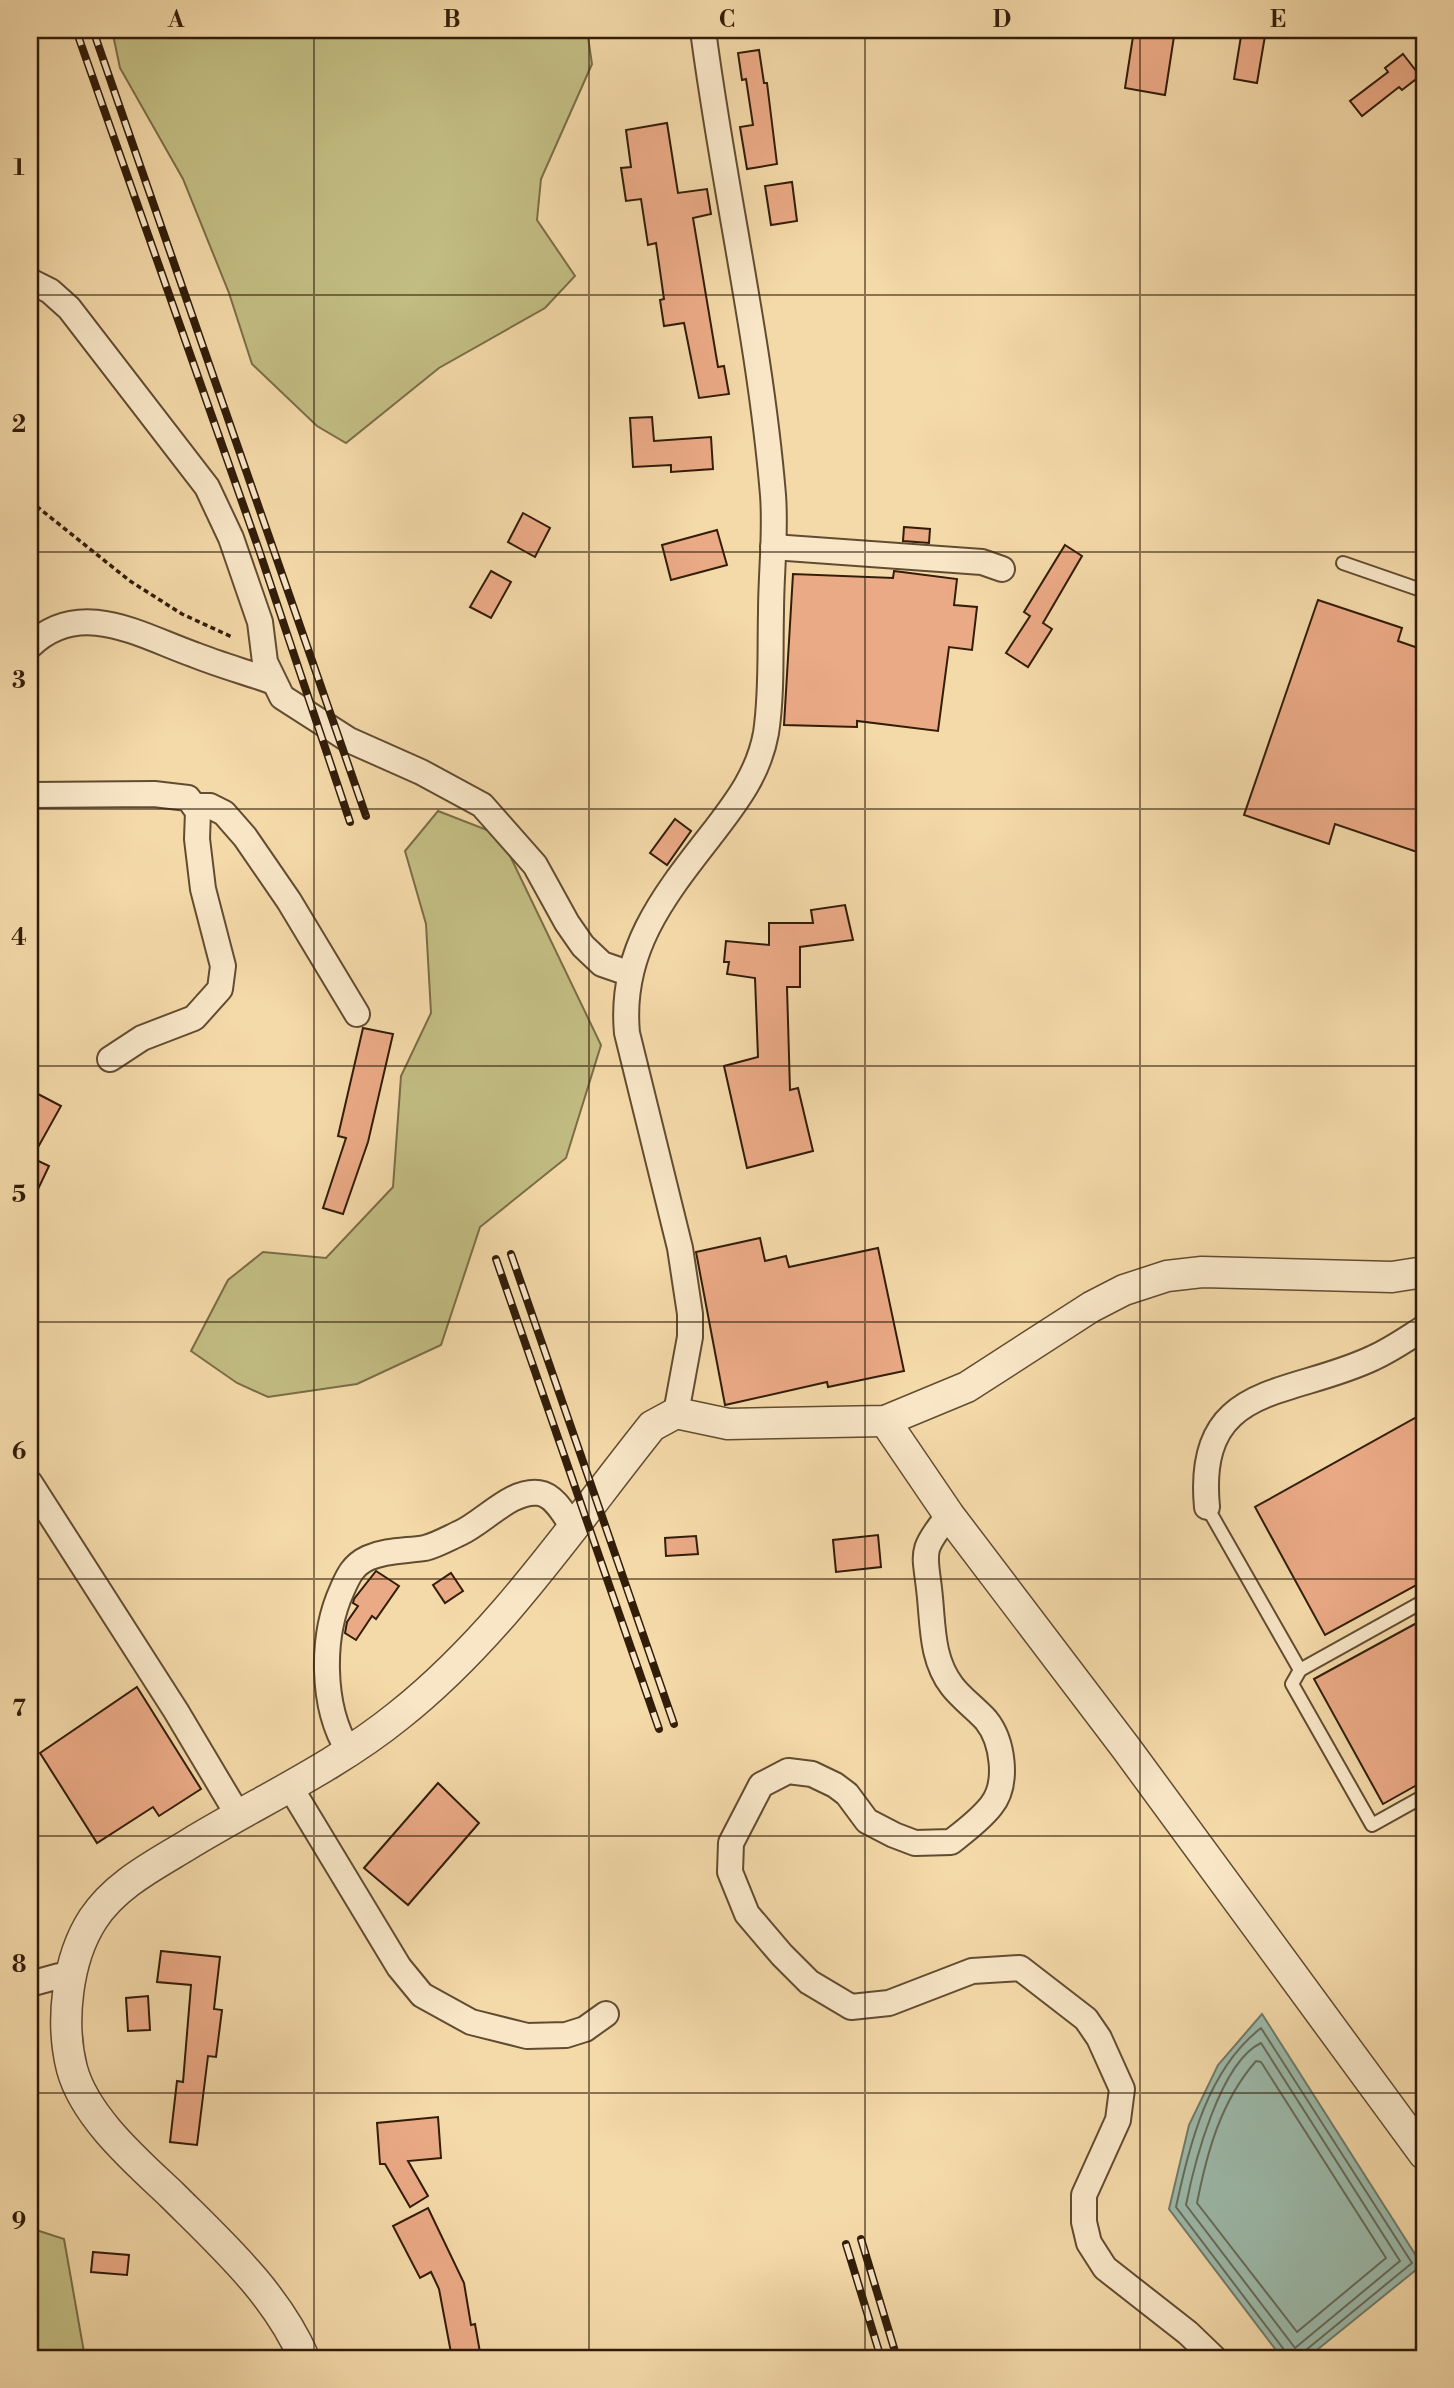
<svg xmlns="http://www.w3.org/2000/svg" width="1454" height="2388" viewBox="0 0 1454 2388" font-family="'Libre Bodoni',serif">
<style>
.green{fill:#c2bd83;stroke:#7a6d46;stroke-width:2}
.water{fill:#9cbaab;stroke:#727b6a;stroke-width:2}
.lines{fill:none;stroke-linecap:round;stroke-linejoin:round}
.shore{stroke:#676c5a;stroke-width:2}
.building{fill:#ebaa86;stroke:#321d09;stroke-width:2}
.service-casing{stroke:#624c31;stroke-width:16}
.minor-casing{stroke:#624c31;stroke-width:28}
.tertiary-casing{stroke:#624c31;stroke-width:33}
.path{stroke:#321d09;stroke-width:3.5;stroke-dasharray:5 3.5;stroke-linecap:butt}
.service{stroke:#f8e6c7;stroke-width:12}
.minor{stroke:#f8e6c7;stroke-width:24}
.tertiary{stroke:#f8e6c7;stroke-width:30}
.rail-casing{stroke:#321d09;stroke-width:8}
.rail{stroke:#f8e6c7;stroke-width:5;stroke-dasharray:16;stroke-linecap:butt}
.grid{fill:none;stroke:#321d09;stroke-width:2;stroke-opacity:0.55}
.neatline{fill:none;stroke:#321d09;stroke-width:2.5}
.grid-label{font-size:23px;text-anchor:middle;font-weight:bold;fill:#321d09}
</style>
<rect width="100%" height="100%" fill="#f4d9a9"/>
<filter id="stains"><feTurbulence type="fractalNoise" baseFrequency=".00286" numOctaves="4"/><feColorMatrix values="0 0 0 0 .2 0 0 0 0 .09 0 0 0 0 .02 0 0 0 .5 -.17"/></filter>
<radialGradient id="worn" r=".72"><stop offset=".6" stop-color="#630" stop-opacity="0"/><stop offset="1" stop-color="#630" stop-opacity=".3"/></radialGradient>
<g class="green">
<polygon points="112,30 587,30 592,64 541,179 537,220 575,276 545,308 439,368 346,443 317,426 252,364 229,293 183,179 120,68"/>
<polygon points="438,811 500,835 601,1045 566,1158 480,1227 441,1345 357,1384 268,1397 237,1383 191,1351 228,1280 263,1252 326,1258 393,1187 401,1076 431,1013 426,924 405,851"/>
<polygon points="30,2228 64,2239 85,2358 30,2358"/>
</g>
<polygon class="water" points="1262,2014 1422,2265 1307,2358 1282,2358 1169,2209 1189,2125 1218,2065"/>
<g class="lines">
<g class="shore">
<path d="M1261,2043l139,218 -105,87 -109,-143c8,-41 34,-143 75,-162z"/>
<path d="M1256,2061l5,1 125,196 -89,74 -100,-129c10,-51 24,-102 59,-142z"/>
<path d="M1287,2358l-2,-7 -109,-144c14,-63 31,-137 85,-179l151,235 -106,87 -3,8"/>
</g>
</g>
<g class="building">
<polygon points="1134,30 1175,30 1165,95 1125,88"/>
<polygon points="1242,30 1266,30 1257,83 1234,79"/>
<polygon points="759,50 764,83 767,83 777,164 747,169 740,127 753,125 746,79 742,80 738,53"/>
<polygon points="1403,54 1420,76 1402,90 1399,87 1362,116 1350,101 1388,72 1385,68"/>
<polygon points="667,123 678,193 707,189 711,214 693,218 718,367 724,366 729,394 699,398 684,323 664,326 660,300 664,299 656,243 648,245 641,199 626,201 621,168 631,167 626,130"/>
<polygon points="792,182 797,221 771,225 765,186"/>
<polygon points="652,417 654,441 711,437 713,469 671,472 671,465 633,467 630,418"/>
<polygon points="523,513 550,528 535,557 508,542"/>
<polygon points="904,527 930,529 929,543 903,541"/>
<polygon points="717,530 727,565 671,580 662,545"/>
<polygon points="1065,545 1082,556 1043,623 1052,629 1028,667 1006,653 1030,616 1024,612"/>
<polygon points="491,571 511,582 491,618 470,607"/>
<polygon points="894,571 957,579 954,605 977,607 972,650 949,647 938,731 857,721 857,727 784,725 793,574 893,578"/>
<polygon points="1318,600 1402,628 1398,641 1424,650 1424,839 1420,853 1335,824 1329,844 1244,815"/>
<polygon points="675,819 691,831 667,865 650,853"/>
<polygon points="845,905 853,940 800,947 800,987 787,987 790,1090 798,1088 813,1151 747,1168 724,1066 758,1057 755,978 727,974 729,962 724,962 726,941 769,945 769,923 813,923 811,910"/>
<polygon points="363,1028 393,1034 368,1142 343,1214 323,1208 346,1138 338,1136"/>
<polygon points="38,1094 61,1106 32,1158 49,1166 30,1206 30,1109"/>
<polygon points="760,1238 765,1261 786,1256 789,1267 878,1248 904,1371 828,1387 827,1382 725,1405 696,1252"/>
<polygon points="1424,1413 1424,1581 1325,1635 1255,1507"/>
<polygon points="878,1535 881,1567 836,1572 833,1540"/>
<polygon points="696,1536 698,1554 666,1556 665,1538"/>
<polygon points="376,1571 399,1586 376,1619 372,1616 356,1640 345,1633 347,1622 358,1606 353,1603 354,1599"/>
<polygon points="451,1573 463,1591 445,1603 433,1585"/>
<polygon points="1424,1619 1424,1781 1383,1804 1314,1679"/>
<polygon points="137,1687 201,1789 159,1816 153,1807 97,1843 40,1753"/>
<polygon points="438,1783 479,1823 408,1905 364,1868"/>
<polygon points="161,1951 220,1957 214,2009 222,2010 216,2057 208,2056 197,2145 170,2142 177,2081 183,2082 191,1985 157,1982"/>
<polygon points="148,1996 150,2030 128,2031 126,1998"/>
<polygon points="438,2117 441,2158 408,2161 428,2196 410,2207 385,2164 380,2164 377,2123"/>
<polygon points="428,2208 464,2283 471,2325 475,2324 481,2358 452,2358 439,2289 431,2272 420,2278 393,2226"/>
<polygon points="93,2252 129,2255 127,2275 91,2272"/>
</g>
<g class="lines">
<g class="service-casing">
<g id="service">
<polyline points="1343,563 1424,591"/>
<polyline points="1207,1507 1300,1670"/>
<polyline points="1424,1601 1300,1670 1292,1684 1372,1825 1424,1796"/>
</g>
</g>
<g class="minor-casing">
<g id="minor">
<polyline points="30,281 50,291 69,308 207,487 231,538 260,622 265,662 282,697 349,740 421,772 482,805 535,865 567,923 583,946 602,964 628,973"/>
<polyline points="773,547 982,562 1002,569"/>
<path d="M30,646c50,-49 111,-10 165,9 25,10 51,17 76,26"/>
<polyline points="30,795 154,794 188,798 198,811 197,839 203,889 223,966 220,989 194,1018 142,1038 110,1059"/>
<polyline points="194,806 210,806 224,813 245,837 289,901 357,1014"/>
<path d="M676,1413l14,-76v-23l-10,-66 -53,-215c-8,-84 39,-140 88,-203 23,-30 44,-58 51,-97 6,-39 4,-81 5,-121 0,-39 5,-78 2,-117 -13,-156 -50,-310 -70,-465"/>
<polyline points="30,1483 176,1711 238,1815"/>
<path d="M1207,1507c-12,-126 82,-109 166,-149 18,-8 35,-20 51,-30"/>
<path d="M949,1515c-32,39 -23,37 -19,83 3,30 2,62 22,88 9,12 23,22 34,34 17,21 23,64 5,86 -11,14 -26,25 -40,36l-36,1 -21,-8 -27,-14 -20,-27 -12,-9 -23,-11 -24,-3 -27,14 -30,58 -1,29 17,42 35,41 27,27 42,25 38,-4 83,-32 48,-3 66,51 13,19 23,51 -4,31 -34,75v27l5,21 16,25 83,65 26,25"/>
<path d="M348,1750c-27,-44 -27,-114 -6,-160 6,-14 11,-25 26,-32 18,-8 38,-7 57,-10 12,-3 24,-10 35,-15 24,-11 52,-44 79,-40 15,2 25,21 33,33"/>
<polyline points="289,1785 399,1967 422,1995 471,2022 527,2036 566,2035 585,2029 606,2014"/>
<polyline points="30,1984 59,1976 71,1981"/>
</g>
</g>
<g class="tertiary-casing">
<g id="tertiary">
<polyline points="885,1421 949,1515 1126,1748 1424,2154"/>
<path d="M304,2358c-28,-65 -83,-114 -133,-164 -35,-33 -86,-77 -99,-125 -12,-47 -5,-110 21,-150 23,-35 62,-54 96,-75 69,-42 146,-77 209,-128 101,-80 174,-190 254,-290l24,-13 52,11 157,-3 82,-34 124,-80 33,-17 43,-14 35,-4 190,5 32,-5"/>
</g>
</g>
<g class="path">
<polyline points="30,501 130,581 182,614 232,637"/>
<polyline points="1401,2358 1424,2344"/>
</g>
<use href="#service" class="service"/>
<use href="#minor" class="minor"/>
<use href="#tertiary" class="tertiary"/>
<g class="rail-casing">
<g id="rail">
<polyline points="76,30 259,550 350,822"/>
<polyline points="93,30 366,816"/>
<polyline points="511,1254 674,1724"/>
<polyline points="496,1259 659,1729"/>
<polyline points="861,2239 897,2358"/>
<polyline points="846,2244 881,2358"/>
</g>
</g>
<use href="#rail" class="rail"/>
</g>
<path class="grid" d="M314,30v2328M589,30v2328M865,30v2328M1140,30v2328M30,295h1394M30,552h1394M30,809h1394M30,1066h1394M30,1322h1394M30,1579h1394M30,1836h1394M30,2093h1394"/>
<rect width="1454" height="2388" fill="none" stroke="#f4d9a9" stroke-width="77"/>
<rect x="38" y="38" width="1378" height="2312" class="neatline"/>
<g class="grid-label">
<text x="176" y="27">A</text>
<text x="452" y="27">B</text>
<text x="727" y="27">C</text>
<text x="1002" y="27">D</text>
<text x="1278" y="27">E</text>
<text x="19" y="175">1</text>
<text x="19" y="432">2</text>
<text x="19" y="688">3</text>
<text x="19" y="945">4</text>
<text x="19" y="1202">5</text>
<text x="19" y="1459">6</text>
<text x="19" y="1716">7</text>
<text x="19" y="1972">8</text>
<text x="19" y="2229">9</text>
</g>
<rect width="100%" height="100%" filter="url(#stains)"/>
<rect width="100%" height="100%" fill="url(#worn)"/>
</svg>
